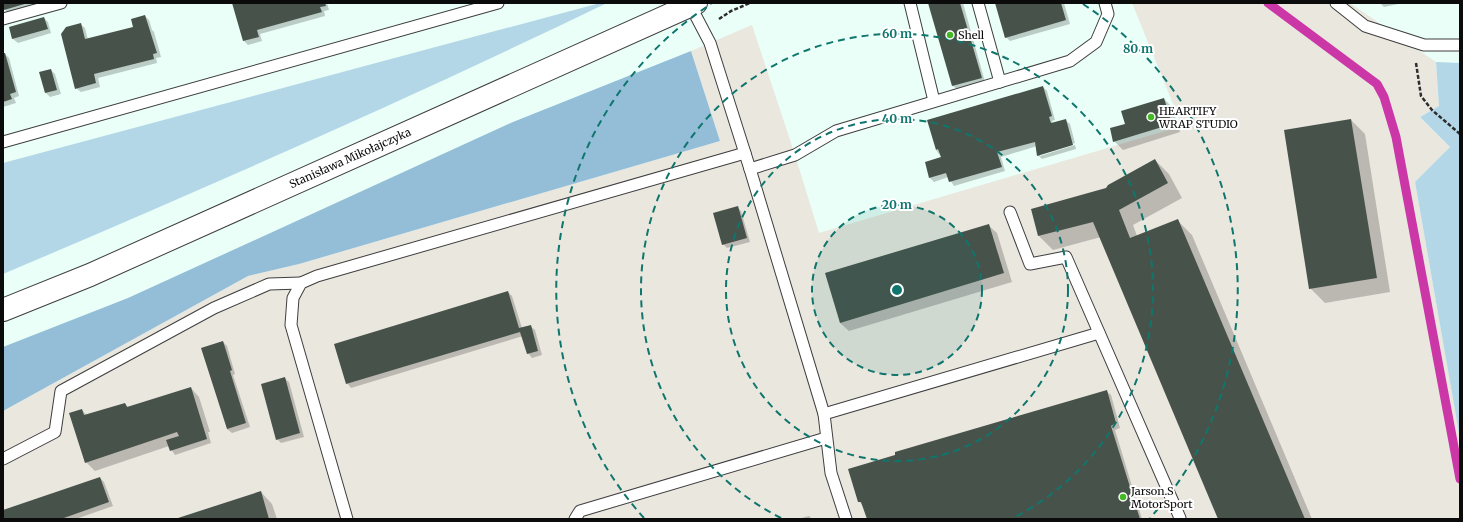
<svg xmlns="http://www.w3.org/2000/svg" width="1463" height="522" viewBox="0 0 1463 522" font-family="Merriweather,serif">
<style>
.industrial{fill:#eae7df}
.green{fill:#b4d7e8}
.forest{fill:#94bdd8}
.shadow{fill:#0003}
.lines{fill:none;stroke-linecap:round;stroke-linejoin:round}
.stream{stroke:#cb37a7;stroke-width:9}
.building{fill:#47534a}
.service-casing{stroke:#3e3e3e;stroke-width:13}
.tertiary-casing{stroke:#3e3e3e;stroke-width:24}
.path{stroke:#2d2d2d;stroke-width:2.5;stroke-dasharray:4 2;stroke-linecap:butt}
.service{stroke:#fff;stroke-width:11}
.tertiary{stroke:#fff;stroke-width:22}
.ring{fill:none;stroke:#0f766e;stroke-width:2;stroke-dasharray:7 5}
.poi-dot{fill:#44b825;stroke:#fff;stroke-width:1.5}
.labels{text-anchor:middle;stroke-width:4;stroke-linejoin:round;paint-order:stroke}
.poi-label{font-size:11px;fill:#0b0b0b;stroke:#fff;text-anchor:start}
.street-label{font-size:11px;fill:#0b0b0b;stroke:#fff}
.centre{fill:#0f766e;stroke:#fff;stroke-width:2}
.ring-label{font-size:12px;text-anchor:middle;font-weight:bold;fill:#0f766e;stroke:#fff;stroke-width:4;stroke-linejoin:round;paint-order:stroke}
</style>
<rect width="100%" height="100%" fill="#e9fff7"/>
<polygon class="industrial" points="1132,3 1350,3 1436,62 1439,106 1420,117 1450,147 1415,182 1460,439 1460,519 3,519 3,411 248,276 299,264 720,141 691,51 752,25 795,155 819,233 1182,126"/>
<g class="green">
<path d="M600,3h7c-199,96 -401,185 -604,271v-111z"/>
<polygon points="1436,62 1460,63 1460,439 1415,182 1450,147 1420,117 1439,106"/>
</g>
<polygon class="forest" points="691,51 720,141 299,264 248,276 3,411 3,347 128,298 513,122"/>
<g class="shadow">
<polygon points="3,3 43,3 9,14 5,10"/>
<polygon points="234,3 327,3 329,10 324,11 325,16 260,34 262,41 248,45 244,41"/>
<polygon points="929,3 963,3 985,82 958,90 953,86"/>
<polygon points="996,3 1064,3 1070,24 1010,41 1006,37"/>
<polygon points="1380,3 1403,3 1384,7"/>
<polygon points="145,16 149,20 152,30 154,32 161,57 156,58 157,63 98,78 100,87 81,92 76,88 80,24 85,28 88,40 134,27"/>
<polygon points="44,18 48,22 51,33 18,43 13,39 10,28"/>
<polygon points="3,54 5,54 9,58 19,96 14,98 16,103 3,107"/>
<polygon points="51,70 55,74 61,94 50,97 46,93"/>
<polygon points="1043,87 1047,91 1055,120 1052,121 1053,124 1065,120 1070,124 1075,143 1040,154 1040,156 1075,145 1076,149 1042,159 1038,155 1037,146 1001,157 1005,171 954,186 948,177 934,182 930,178 926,163 942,158 936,150"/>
<polygon points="1164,99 1172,107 1180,132 1123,150 1114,141 1126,124"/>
<polygon points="1351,120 1365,134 1390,292 1325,303 1310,288"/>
<polygon points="1155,160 1169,174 1182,198 1133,225 1137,236 1178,221 1192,235 1312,519 1220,519 1101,237 1053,250 1039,236 1033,210 1107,189"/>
<polygon points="737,207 741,211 750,242 727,248 723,244"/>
<polygon points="988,225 997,233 1012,282 849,331 840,323"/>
<polygon points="508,292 512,296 522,328 530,326 535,330 542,355 532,358 528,353 523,336 351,388 347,383"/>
<polygon points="223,342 227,346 235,374 233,375 250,427 232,433 227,429"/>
<polygon points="284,378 289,382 304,437 281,443 277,439"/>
<polygon points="191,388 199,397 210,432 208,432 211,443 175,455 169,446 95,471 86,462 82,410 87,416 125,404 129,408"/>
<polygon points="1106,391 1111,395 1120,428 1115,430 1142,519 868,519 863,506 859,501"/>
<polygon points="100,478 104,482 113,506 76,519 3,519 3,511"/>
<polygon points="261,492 272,504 277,519 177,519"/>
<polygon points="809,516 812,519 798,519"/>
</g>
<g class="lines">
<polyline class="stream" points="1268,3 1377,84 1384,97 1396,137 1460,479"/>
</g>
<g class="building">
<polygon points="3,3 28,3 4,10"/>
<polygon points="232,3 325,3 326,6 320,7 322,12 257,30 259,37 243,41"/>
<polygon points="928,3 960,3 982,78 952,86"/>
<polygon points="995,3 1061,3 1066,20 1005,38"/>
<polygon points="145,15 157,53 153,54 154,59 94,74 96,83 75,89 61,34 66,27 81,23 85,39 133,27 131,19"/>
<polygon points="44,17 48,29 12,39 9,27"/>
<polygon points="3,53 5,53 16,92 10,94 12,99 3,102"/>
<polygon points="51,69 57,90 45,93 39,72"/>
<polygon points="1043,86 1052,116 1049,117 1051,123 1066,119 1073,145 1037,156 1035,142 997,152 1002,167 949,182 946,173 929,178 925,162 941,157 938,149 936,150 927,120"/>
<polygon points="1164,98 1172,124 1113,142 1110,128 1125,124 1121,111"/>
<polygon points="1351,119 1377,278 1309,289 1284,130"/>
<polygon points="1155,159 1168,183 1119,210 1130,238 1178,219 1305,519 1218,519 1093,222 1038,236 1031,209 1106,188 1108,185"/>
<polygon points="738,206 747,238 722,245 713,213"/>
<polygon points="989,224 1004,273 840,323 825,273"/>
<polygon points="508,291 519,328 531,325 538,351 527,354 520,332 346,384 334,344"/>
<polygon points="223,341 232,370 230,371 246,423 227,429 201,348"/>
<polygon points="285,377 300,433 276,440 261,384"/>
<polygon points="191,387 207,439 170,451 166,440 179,436 177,432 85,463 69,413 82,409 84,415 125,403 127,407"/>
<polygon points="1107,390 1116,423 1111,426 1140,519 867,519 861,502 858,502 848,469 895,455 895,452"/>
<polygon points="100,477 109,502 61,519 3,519 3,510"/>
<polygon points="261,491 269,519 175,519"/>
</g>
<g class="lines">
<g class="service-casing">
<g id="service">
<polyline points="689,3 710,43 750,169 824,414 831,473 846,519"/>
<polyline points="910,3 934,101"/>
<polyline points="978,3 1000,82"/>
<polyline points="1336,3 1365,26 1424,45 1460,45"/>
<polyline points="3,19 61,3"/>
<polyline points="3,142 498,3"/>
<polyline points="750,169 795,155 836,131 1070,61 1096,42 1108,14 1105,3"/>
<polyline points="1010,212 1030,264 1066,257 1180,518"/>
<polyline points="824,414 1099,333"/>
<polyline points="3,459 55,432 61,391 214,308 269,284 301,283"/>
<polyline points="347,519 291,325 293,298 301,283 317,276 745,153"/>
<polyline points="575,519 580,511 826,438"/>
</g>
</g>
<g class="tertiary-casing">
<polyline id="tertiary" points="3,310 90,275 696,3"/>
</g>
<g class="path">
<polyline points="719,19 731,11 750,3"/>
<polyline points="1416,63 1421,96 1432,110 1460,134"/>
</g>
<use href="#service" class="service"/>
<use href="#tertiary" class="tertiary"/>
</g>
<circle cx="897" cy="290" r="85" fill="#0f766e" fill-opacity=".12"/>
<g class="ring">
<circle cx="897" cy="290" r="85"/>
<circle cx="897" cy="290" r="171"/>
<path d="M781 518A256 256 0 1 1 1013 518"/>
<path d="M644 518A341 341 0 0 1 711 4M1083 4A341 341 0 0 1 1150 518"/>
</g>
<g class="poi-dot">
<circle cx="950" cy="35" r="4"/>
<circle cx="1151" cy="117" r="4"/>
<circle cx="1123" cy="497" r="4"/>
</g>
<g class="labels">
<g class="poi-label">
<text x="958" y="39">Shell</text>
<text x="1159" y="115">HEARTIFY<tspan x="1159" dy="13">WRAP STUDIO</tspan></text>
<text x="1131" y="495">Jarson.S<tspan x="1131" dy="13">MotorSport</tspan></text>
</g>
<g class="street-label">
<text transform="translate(350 158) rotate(-24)" y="4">Stanisława Mikołajczyka</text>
</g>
</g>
<circle cx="897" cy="290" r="6" class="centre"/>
<g class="ring-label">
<text x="897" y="38">60 m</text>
<text x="1138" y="53">80 m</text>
<text x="897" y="123">40 m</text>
<text x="897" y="209">20 m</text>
</g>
<rect width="1463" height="522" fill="none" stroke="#0b0b0b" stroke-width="8"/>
</svg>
